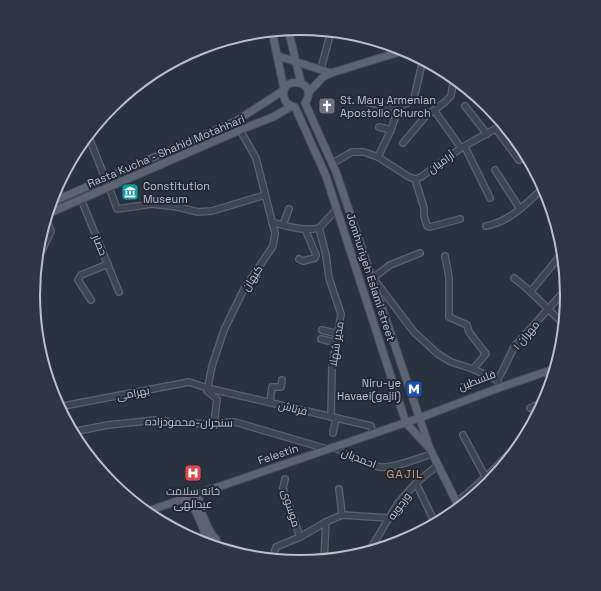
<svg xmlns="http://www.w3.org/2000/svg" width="601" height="591" viewBox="0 0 601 591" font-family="'Space Grotesk',Cairo,sans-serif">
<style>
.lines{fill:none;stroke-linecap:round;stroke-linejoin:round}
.minor-casing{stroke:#5a636d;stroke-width:8}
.major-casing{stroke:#464e59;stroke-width:9}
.minor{stroke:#3d4550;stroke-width:5.5}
.major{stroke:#5b646f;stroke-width:7}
.labels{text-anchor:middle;stroke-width:4;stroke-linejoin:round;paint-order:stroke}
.poi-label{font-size:11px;fill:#b9c0ca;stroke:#212a35;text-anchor:start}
.street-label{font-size:11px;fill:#b9c0ca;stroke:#212a35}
.neighbourhood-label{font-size:12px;letter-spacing:1px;fill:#cc9772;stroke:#212a35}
.rim{fill:none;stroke:#b9c0ca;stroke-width:2}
</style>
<rect width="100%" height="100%" fill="#29333f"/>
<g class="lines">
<g class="minor-casing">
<g id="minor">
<polyline points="321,69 331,31"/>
<polyline points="366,102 398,109"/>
<polyline points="465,106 487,134"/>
<polyline points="434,110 461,148"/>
<polyline points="379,127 391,130"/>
<polyline points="496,129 519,160"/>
<polyline points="88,135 105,178"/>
<polyline points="403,143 425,117 445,102 451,96 454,77"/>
<polyline points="465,147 490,198"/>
<polyline points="378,157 391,130 398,109 400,106 410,102 414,98 423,59"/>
<polyline points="333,163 352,152 364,152 378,157 409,177 415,179 421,177 461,148 504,124"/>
<polyline points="495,170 520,209"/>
<polyline points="415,179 424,208 424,216 427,226 430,227 460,219"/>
<polyline points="109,187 117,209 152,204 178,207 198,212 212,211 265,195"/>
<polyline points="81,199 119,292"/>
<path d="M272,222c14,4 33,10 47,6"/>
<polyline points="283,225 289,209"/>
<path d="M486,226c24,-4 41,-23 58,-39"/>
<polyline points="420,253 390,265 373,278 414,332 438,354 451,362 473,369 497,380"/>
<polyline points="445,256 449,277 449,317 467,325 469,332 486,354 473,369"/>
<polyline points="299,259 303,261 315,258 316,255 305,229"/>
<polyline points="36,263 51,231 46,219"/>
<path d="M514,278c19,14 33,31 51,47"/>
<polyline points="531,291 564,251"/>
<polyline points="91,300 78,280 81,275 108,264"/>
<polyline points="322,330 338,334"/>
<polyline points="321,339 337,343"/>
<polyline points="498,382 497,380 502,372 514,347 567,288"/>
<polyline points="270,402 272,387 281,387 282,380"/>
<polyline points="58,407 189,382 207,388 371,426 373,434"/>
<polyline points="530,408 547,400"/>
<polyline points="331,417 332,368 341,314 329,278 326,255 319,228 337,209"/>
<polyline points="214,424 217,399 207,391 212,366 224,330 244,289 273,246 275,233 256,158 240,130"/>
<polyline points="72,432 108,425 156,420 185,424 235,422 327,449"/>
<polyline points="333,433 336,418"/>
<polyline points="463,435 486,478"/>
<path d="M333,447c15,7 31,17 47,20 12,2 39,-9 52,-13"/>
<polyline points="285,479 283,488 300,537"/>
<polyline points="416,483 436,525"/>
<polyline points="339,489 342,515"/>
<path d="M457,502c30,-25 56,-49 78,-81"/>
<polyline points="148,511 203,541"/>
<polyline points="326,522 324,559 338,559"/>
<polyline points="368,553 398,503 416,483 438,465"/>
<polyline points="272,560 276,547 300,537 326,522 342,515 389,518"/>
</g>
</g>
<g class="major-casing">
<g id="major">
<polyline points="288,29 301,83"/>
<polyline points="272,31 284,89"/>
<polyline points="278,56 331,73"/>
<polyline points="308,93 323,77 331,73 406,50"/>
<polyline points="50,203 236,121 284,90"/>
<polyline points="47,214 240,130 273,117 292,106"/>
<path d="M430,449l-24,-26 -80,-247 -31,-69c-5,-1 -10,-4 -11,-10 -6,-23 37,-17 21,6l31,69 94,277 30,60"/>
<path d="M199,493c-1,15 6,29 13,42"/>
<path d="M185,498c12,10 15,24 21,38"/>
<polyline points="145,512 419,418 501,387 557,368"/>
<polyline points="204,544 204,538 206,536 212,535 216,539 216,542 213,547"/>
<polyline points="215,546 230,548 262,559"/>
</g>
</g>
<use href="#minor" class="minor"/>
<use href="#major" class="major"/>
</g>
<defs>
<g id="church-square" transform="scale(0.9)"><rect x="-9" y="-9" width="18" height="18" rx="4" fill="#6b7280" stroke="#212a35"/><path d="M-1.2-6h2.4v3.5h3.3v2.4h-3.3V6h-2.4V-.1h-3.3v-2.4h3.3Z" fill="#fff"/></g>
<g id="museum-square" transform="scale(0.9)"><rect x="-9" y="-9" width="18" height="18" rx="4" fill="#0f9aa8" stroke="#212a35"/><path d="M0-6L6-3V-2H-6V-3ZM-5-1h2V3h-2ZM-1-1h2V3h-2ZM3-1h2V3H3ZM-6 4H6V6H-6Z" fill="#fff"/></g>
<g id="metro-square" transform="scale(0.9)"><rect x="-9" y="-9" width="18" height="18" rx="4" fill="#1a4fb4" stroke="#212a35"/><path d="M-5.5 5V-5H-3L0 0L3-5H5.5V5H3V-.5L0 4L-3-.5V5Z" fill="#fff"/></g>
<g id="hospital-square" transform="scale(0.9)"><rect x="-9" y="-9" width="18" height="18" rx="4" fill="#e0444e" stroke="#212a35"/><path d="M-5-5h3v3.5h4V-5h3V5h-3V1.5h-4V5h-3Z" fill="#fff"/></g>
</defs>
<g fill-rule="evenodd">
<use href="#church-square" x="327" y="106"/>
<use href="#museum-square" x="130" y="192"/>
<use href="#metro-square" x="414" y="389"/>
<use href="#hospital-square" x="193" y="473"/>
</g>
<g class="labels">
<g class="poi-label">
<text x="340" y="104">St. Mary Armenian<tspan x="340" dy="13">Apostolic Church</tspan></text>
<text x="143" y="190">Constitution<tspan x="143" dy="13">Museum</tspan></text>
<text x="401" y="387" text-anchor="end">Niru-ye<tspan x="401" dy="13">Havaei(gajil)</tspan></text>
<text x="193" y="495" text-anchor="middle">خانه سلامت<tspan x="193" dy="13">عبدالهی</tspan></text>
</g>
<g class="street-label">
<text transform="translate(166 151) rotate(-23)" y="4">Rasta Kucha - Shahid Motahhari</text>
<text transform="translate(441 162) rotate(-35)" y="4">آرامیان</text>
<text transform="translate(100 245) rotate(68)" y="4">حصار</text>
<text transform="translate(371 277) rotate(72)" y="4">Jomhuriyeh Eslami street</text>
<text transform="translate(252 278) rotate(-57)" y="4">کیهان</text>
<text transform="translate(526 335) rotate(-50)" y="4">مهران ۱</text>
<text transform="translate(336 344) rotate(-81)" y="4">مدیر شهلا</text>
<text transform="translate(477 380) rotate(-21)" y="4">فلسطین</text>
<text transform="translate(133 393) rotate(-11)" y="4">بهرامی</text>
<text transform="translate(293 408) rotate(14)" y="4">فرتاش</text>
<text transform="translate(189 422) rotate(1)" y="4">سنجران-محمودزاده</text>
<text transform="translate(278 454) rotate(-19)" y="4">Felestin</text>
<text transform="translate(359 458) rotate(22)" y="4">احمدیان</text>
<text transform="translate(399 506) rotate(-54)" y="4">ورجویه</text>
<text transform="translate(291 508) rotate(73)" y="4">موسوی</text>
</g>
<g class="neighbourhood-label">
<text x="405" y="478">GAJIL</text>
</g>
</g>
<path d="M0 0H601V591H0ZM40 295a260 260 0 1 1 520 0a260 260 0 1 1-520 0Z" fill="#2d3641" fill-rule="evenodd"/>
<path class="rim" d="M40 295a260 260 0 1 1 520 0a260 260 0 1 1-520 0Z"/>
</svg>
